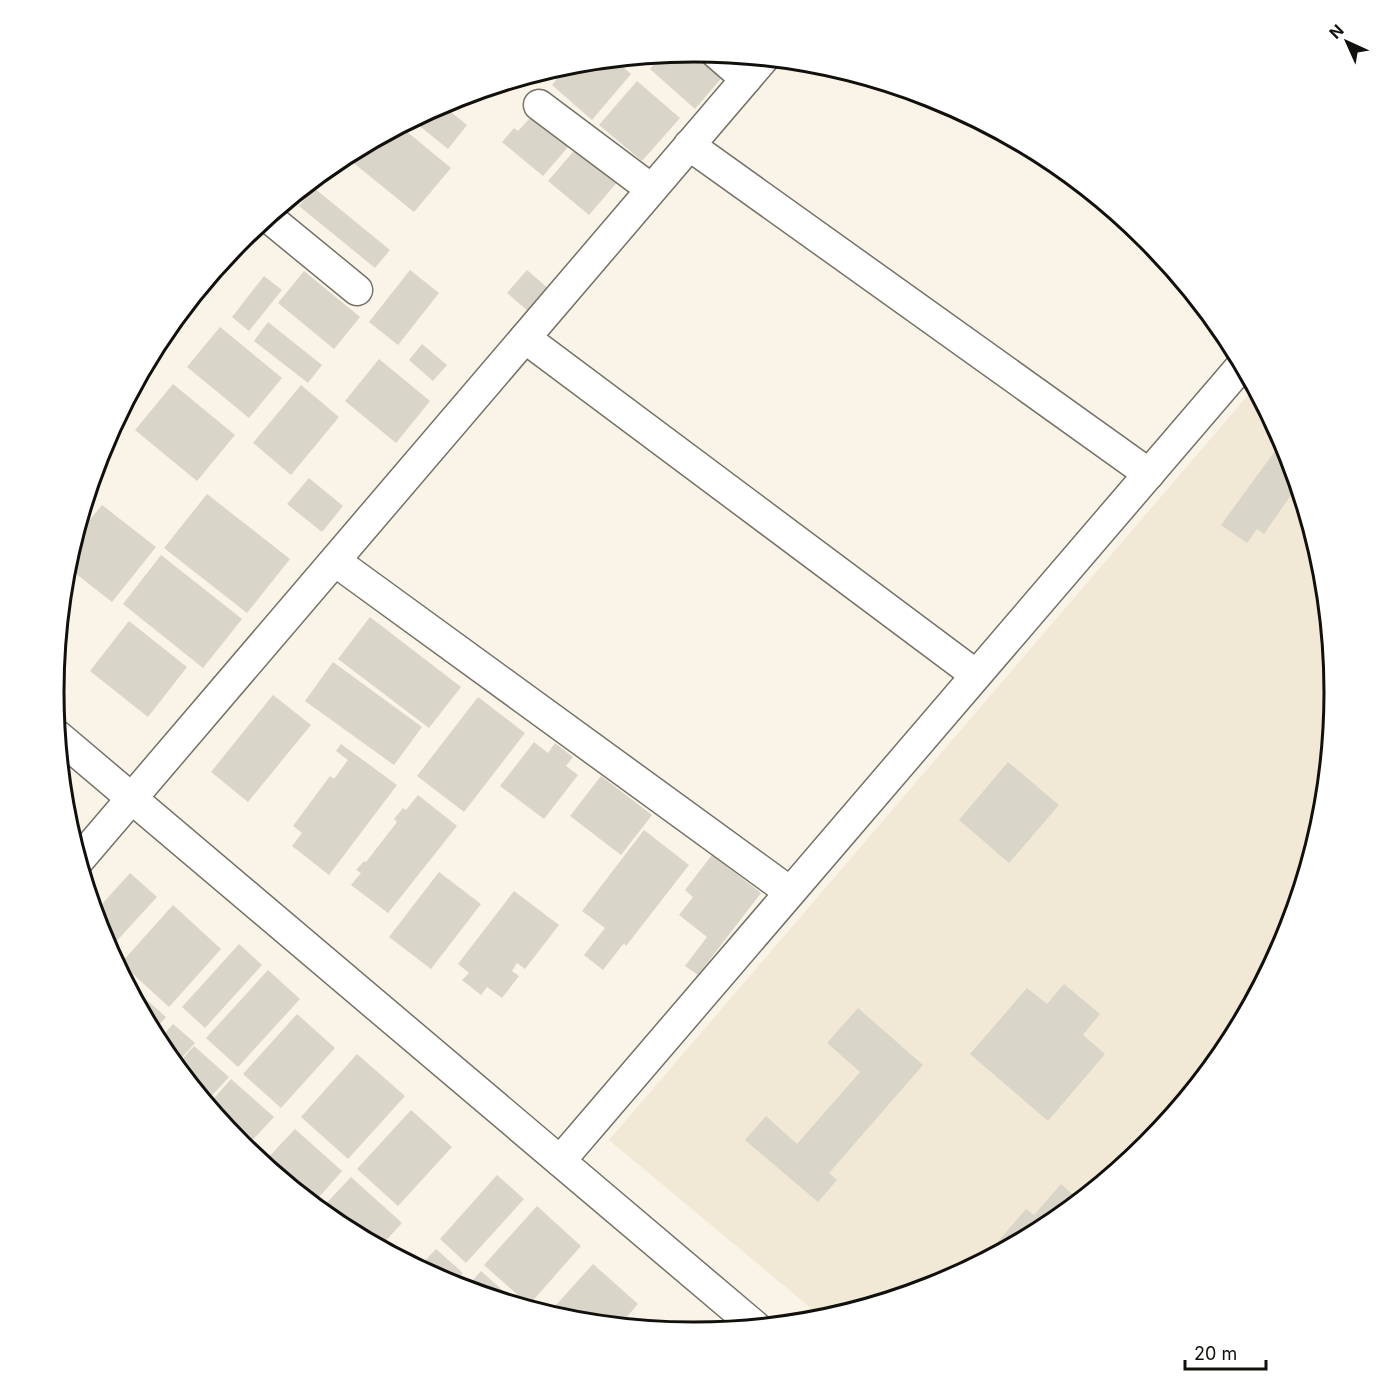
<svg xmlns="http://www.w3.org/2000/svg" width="1389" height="1384" viewBox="0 0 1389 1384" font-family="Inter,sans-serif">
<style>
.built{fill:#f1e9d5}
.building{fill:#dad5c9}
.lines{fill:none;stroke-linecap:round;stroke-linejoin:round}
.minor-casing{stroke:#767166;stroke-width:33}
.minor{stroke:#fff;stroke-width:30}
.rim{fill:none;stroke:#12100c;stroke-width:3}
</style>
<rect width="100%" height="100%" fill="#faf4e8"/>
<polygon class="built" points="1255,387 1287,447 1323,567 1335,692 1323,817 1287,938 1227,1048 1148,1145 1050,1225 939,1284 824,1319 609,1140"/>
<g class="building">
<polygon points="695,51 714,53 731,67 695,109 650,69 662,54"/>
<polygon points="614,59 631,74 592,120 552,85 565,69 569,72 578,62"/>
<polygon points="637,81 680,118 642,161 599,125"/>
<polygon points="541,98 581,132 543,176 502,142 514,128 518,131 530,118 527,115"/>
<polygon points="441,104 467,125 448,149 412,120"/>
<polygon points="400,126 451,168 414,212 345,156"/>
<polygon points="586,137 626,172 589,215 548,181"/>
<polygon points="314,188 390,250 375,268 299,206"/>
<polygon points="410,270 439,293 398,345 369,322"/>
<polygon points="527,270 549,289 529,312 507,293"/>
<polygon points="304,271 360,317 334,349 278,303"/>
<polygon points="264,276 282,290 249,331 232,317"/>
<polygon points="268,322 322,365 308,383 254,341"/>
<polygon points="220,327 282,378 249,418 187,367"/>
<polygon points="422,344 447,365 433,381 409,360"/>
<polygon points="379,359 430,401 396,443 345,401"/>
<polygon points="173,384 235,435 197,481 135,430"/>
<polygon points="301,385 339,417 291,475 253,443"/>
<polygon points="1283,440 1287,447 1298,485 1264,534 1257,529 1247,543 1221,525"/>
<polygon points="309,478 343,506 322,532 287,504"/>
<polygon points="207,494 290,559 247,613 164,548"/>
<polygon points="102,505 156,547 112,602 66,566 68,558 86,536 80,532"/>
<polygon points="161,555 242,619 203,668 123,604"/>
<polygon points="370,617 461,687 429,728 338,659"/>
<polygon points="129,621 187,667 148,717 90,671"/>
<polygon points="333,662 422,727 394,765 305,701"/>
<polygon points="273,695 311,725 248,802 211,772"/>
<polygon points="478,697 525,733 464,812 417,776"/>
<polygon points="534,742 548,753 555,743 573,757 566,766 578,775 544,819 500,786"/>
<polygon points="341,744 397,785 329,875 292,846 302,833 293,826 330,776 334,779 348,760 336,751"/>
<polygon points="1008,762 1059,805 1009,863 959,820"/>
<polygon points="601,776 652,815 621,855 570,816"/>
<polygon points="418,795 457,826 388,913 351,885 361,873 356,870 364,861 366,862 397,822 394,819 403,808 406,810"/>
<polygon points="644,830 689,865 626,946 624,943 603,970 584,955 605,928 582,911"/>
<polygon points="712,855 761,893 698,975 685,966 707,937 679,915 693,897 685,890"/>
<polygon points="439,872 481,904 431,969 389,937"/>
<polygon points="130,873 157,897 113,945 101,934 95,912"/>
<polygon points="514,891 559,925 525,969 517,963 512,971 519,976 502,998 487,987 481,995 462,980 469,973 458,964"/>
<polygon points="173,905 221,949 169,1007 121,963"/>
<polygon points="239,944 262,965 205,1028 182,1007"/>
<polygon points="268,970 300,999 238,1067 206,1038"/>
<polygon points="1064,984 1100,1014 1083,1035 1105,1054 1048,1121 970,1054 1027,988 1047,1004"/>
<polygon points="132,987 166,1017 153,1032 130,989"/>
<polygon points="858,1008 923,1065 829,1173 837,1180 818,1202 745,1140 766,1116 797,1144 860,1072 827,1043"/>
<polygon points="297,1014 335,1048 281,1108 243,1074"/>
<polygon points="173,1024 195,1043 175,1065 161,1048 158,1041"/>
<polygon points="194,1046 229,1077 206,1102 176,1066"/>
<polygon points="357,1054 405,1096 348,1159 301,1117"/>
<polygon points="231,1079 274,1117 245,1148 208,1105"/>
<polygon points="411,1110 452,1147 398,1206 357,1169"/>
<polygon points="295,1129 342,1171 313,1204 263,1163"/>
<polygon points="497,1175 524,1199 466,1263 440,1239"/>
<polygon points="351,1177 402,1223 380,1247 338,1225 320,1210"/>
<polygon points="1061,1184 1080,1201 1050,1225 980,1262 1026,1209 1034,1215"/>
<polygon points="537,1206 581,1246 529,1305 484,1265"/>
<polygon points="436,1249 463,1273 453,1285 418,1268"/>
<polygon points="593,1264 638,1304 619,1326 569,1321 548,1314"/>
<polygon points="481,1271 519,1305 465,1289"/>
</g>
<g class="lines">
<g class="minor-casing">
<g id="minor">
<polyline points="716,53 746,79"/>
<polyline points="539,105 651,189"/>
<polyline points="689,145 1149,474"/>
<polyline points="268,217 357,290"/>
<polyline points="525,338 976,675"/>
<polyline points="335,561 790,892"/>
<polyline points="58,736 756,1327"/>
<polyline points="79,860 764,58"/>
<polyline points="560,1161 1243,364"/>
</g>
</g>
<use href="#minor" class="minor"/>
</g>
<path d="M0 0H1389V1384H0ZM64 692a630 630 0 1 1 1260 0a630 630 0 1 1-1260 0Z" fill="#fff" fill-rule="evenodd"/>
<path class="rim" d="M64 692a630 630 0 1 1 1260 0a630 630 0 1 1-1260 0Z"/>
<g transform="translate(1347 42) rotate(315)" stroke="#ffffff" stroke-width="4.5" paint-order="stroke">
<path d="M0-4.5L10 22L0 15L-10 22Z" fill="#12100c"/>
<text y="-9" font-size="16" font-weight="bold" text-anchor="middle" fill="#12100c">N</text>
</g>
<path d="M1185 1360v9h81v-9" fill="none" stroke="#12100c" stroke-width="3"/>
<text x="1194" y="1360" font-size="18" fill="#12100c" stroke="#ffffff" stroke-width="4.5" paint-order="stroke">20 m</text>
</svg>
